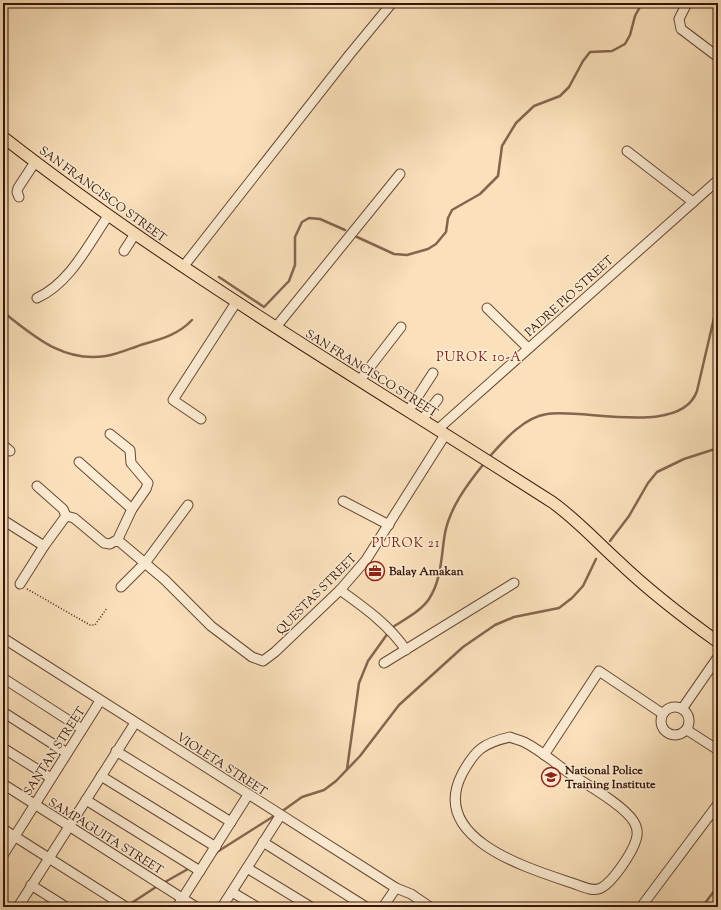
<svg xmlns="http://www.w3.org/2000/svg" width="721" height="910" viewBox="0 0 721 910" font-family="'Sorts Mill Goudy',serif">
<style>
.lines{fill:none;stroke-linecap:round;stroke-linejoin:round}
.stream{stroke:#84664f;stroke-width:2.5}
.minor-casing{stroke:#674835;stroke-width:11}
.major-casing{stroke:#361508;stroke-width:13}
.path{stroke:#361508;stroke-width:1.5;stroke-dasharray:1 2;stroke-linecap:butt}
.minor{stroke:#fcecd3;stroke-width:9}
.major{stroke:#fbe1bb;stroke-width:11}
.labels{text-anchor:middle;stroke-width:3;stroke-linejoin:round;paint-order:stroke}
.street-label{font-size:12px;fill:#361508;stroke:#fcecd3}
.poi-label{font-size:12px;font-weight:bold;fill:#361508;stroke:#fcecd3;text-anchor:start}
.neighbourhood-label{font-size:13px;letter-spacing:1px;fill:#7a1f14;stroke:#fcecd3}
</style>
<rect width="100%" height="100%" fill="#fbe1bb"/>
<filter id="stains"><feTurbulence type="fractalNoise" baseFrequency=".005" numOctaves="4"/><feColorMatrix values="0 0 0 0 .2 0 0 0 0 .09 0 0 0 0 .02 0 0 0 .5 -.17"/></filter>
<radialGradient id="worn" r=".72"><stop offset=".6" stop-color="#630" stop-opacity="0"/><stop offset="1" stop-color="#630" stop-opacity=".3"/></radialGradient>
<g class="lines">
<g class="stream">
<polyline points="357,237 394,254 407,255 428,249 436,244 446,232 448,218 452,210 480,194 498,176 502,146 516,123 534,106 560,96 569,87 583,61 590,52 612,51 625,44 630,35 635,16 642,3"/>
<polyline points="219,277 264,307 289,281 295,265 295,237 302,222 309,218 320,219 345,230"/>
<path d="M3,312c31,24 60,51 103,44 13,-2 25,-8 38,-12 18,-5 35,-10 48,-24"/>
<path d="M491,455c14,-16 34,-38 56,-41 37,-6 134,23 150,-23l17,-73 4,-7"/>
<polyline points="610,541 629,516 648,483 657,472 684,459 718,448"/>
<path d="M393,627c12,-8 28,-16 36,-28 13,-20 12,-43 16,-66 5,-25 21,-47 37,-67"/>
<polyline points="347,769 359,683 368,661 388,633"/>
<polyline points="281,812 302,797 324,790 336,781 360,756 399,705 463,647 495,625 514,617 559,608 572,598 583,586 596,559"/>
<polyline points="217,852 274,816"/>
<polyline points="165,882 188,869"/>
<polyline points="130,904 156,887"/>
<polyline points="702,907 718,886"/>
</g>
<g class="minor-casing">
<g id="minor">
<polyline points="687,3 679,19 681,29 718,57"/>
<polyline points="627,151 693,202"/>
<polyline points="19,197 17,192 18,188 35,162"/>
<polyline points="124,251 135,234"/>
<polyline points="183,267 350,54 392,3"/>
<path d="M37,298c33,-15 51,-53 71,-82"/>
<polyline points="487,308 528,348"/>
<polyline points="276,327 400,174"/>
<polyline points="360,380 401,327"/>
<polyline points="409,410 433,373"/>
<polyline points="201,419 173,400 237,301"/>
<polyline points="422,420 438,399"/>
<polyline points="437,430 718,180"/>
<polyline points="110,434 130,450 131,463 148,483 146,489 132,509 117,541"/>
<polyline points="3,445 10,451"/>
<polyline points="79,462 132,509"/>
<polyline points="37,486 63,509 66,516"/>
<polyline points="343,501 389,525"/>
<polyline points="66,516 74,518 104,543 110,544 115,541 120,542 165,580 211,626 252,657 263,661 275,652 340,590 366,560 445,435"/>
<polyline points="3,520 44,546"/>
<polyline points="20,584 44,546 66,516"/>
<polyline points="121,587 145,563 188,505"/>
<path d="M340,590c25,18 49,35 66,60"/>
<polyline points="3,638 396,888 411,894 430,907"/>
<polyline points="384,663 514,583"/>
<polyline points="3,678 82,729"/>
<circle cx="675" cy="721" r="14"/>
<polyline points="682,709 718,657"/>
<polyline points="3,712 67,753"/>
<polyline points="687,730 718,750"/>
<path d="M510,737c4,2 10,3 14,5 16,8 31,21 45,31 17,11 56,33 65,49 3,5 4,12 2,18 -4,13 -23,42 -35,48 -8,4 -18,-1 -26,-4 -44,-15 -147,-44 -113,-110 13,-24 21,-31 48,-37z"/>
<polyline points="3,748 51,778"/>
<polyline points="116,751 231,822"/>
<polyline points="544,755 599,671 663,714"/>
<polyline points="101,776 216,847"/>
<polyline points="3,784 196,907"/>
<polyline points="86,800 200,871"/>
<polyline points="3,829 126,907"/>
<polyline points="263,842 366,907"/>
<polyline points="3,855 100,701"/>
<polyline points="247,868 311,907"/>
<polyline points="31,885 66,907"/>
<polyline points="232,892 257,907"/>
<polyline points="644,903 718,804"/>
<polyline points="18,907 135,723"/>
<polyline points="177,907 248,795"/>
<polyline points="222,907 280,816"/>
<polyline points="383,907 396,888"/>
</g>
</g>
<g class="major-casing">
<path id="major" d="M3,137c173,135 364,246 549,365 24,17 44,39 66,59 31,30 65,56 100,81"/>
</g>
<polyline class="path" points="27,589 90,625 95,625 107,608"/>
<use href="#minor" class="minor"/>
<use href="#major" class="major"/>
</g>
<defs>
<g id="office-ring" transform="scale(1)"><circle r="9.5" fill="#fcecd3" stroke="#8f2418" stroke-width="1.5"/><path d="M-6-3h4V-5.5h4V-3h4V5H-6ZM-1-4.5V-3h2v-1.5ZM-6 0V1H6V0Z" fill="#8f2418"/></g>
<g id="university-ring" transform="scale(1)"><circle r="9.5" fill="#fcecd3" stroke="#8f2418" stroke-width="1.5"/><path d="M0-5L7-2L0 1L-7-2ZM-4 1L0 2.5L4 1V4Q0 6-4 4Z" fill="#8f2418"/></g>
</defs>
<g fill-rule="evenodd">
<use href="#office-ring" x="375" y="571"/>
<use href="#university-ring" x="551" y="777"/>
</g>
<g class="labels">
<g class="street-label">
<text transform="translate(103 194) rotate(36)" y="4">SAN FRANCISCO STREET</text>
<text transform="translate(569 296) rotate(-42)" y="4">PADRE PIO STREET</text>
<text transform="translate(372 373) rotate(32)" y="4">SAN FRANCISCO STREET</text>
<text transform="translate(316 594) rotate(-45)" y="4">QUESTAS STREET</text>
<text transform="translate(54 751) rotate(-57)" y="4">SANTAN STREET</text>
<text transform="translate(222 764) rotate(33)" y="4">VIOLETA STREET</text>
<text transform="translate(106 836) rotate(32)" y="4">SAMPAGUITA STREET</text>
</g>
<g class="poi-label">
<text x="389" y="575">Balay Amakan</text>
<text x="565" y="774">National Police<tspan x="565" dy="14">Training Institute</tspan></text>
</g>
<g class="neighbourhood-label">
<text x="479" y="361">PUROK 10-A</text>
<text x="406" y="547">PUROK 21</text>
</g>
</g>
<rect width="721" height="910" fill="none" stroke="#fbe1bb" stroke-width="16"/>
<rect x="4" y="4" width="713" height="902" fill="none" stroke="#361508" stroke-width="2"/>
<rect x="8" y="8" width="705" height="894" fill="none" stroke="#361508"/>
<rect width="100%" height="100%" filter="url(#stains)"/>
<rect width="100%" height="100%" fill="url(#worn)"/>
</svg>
